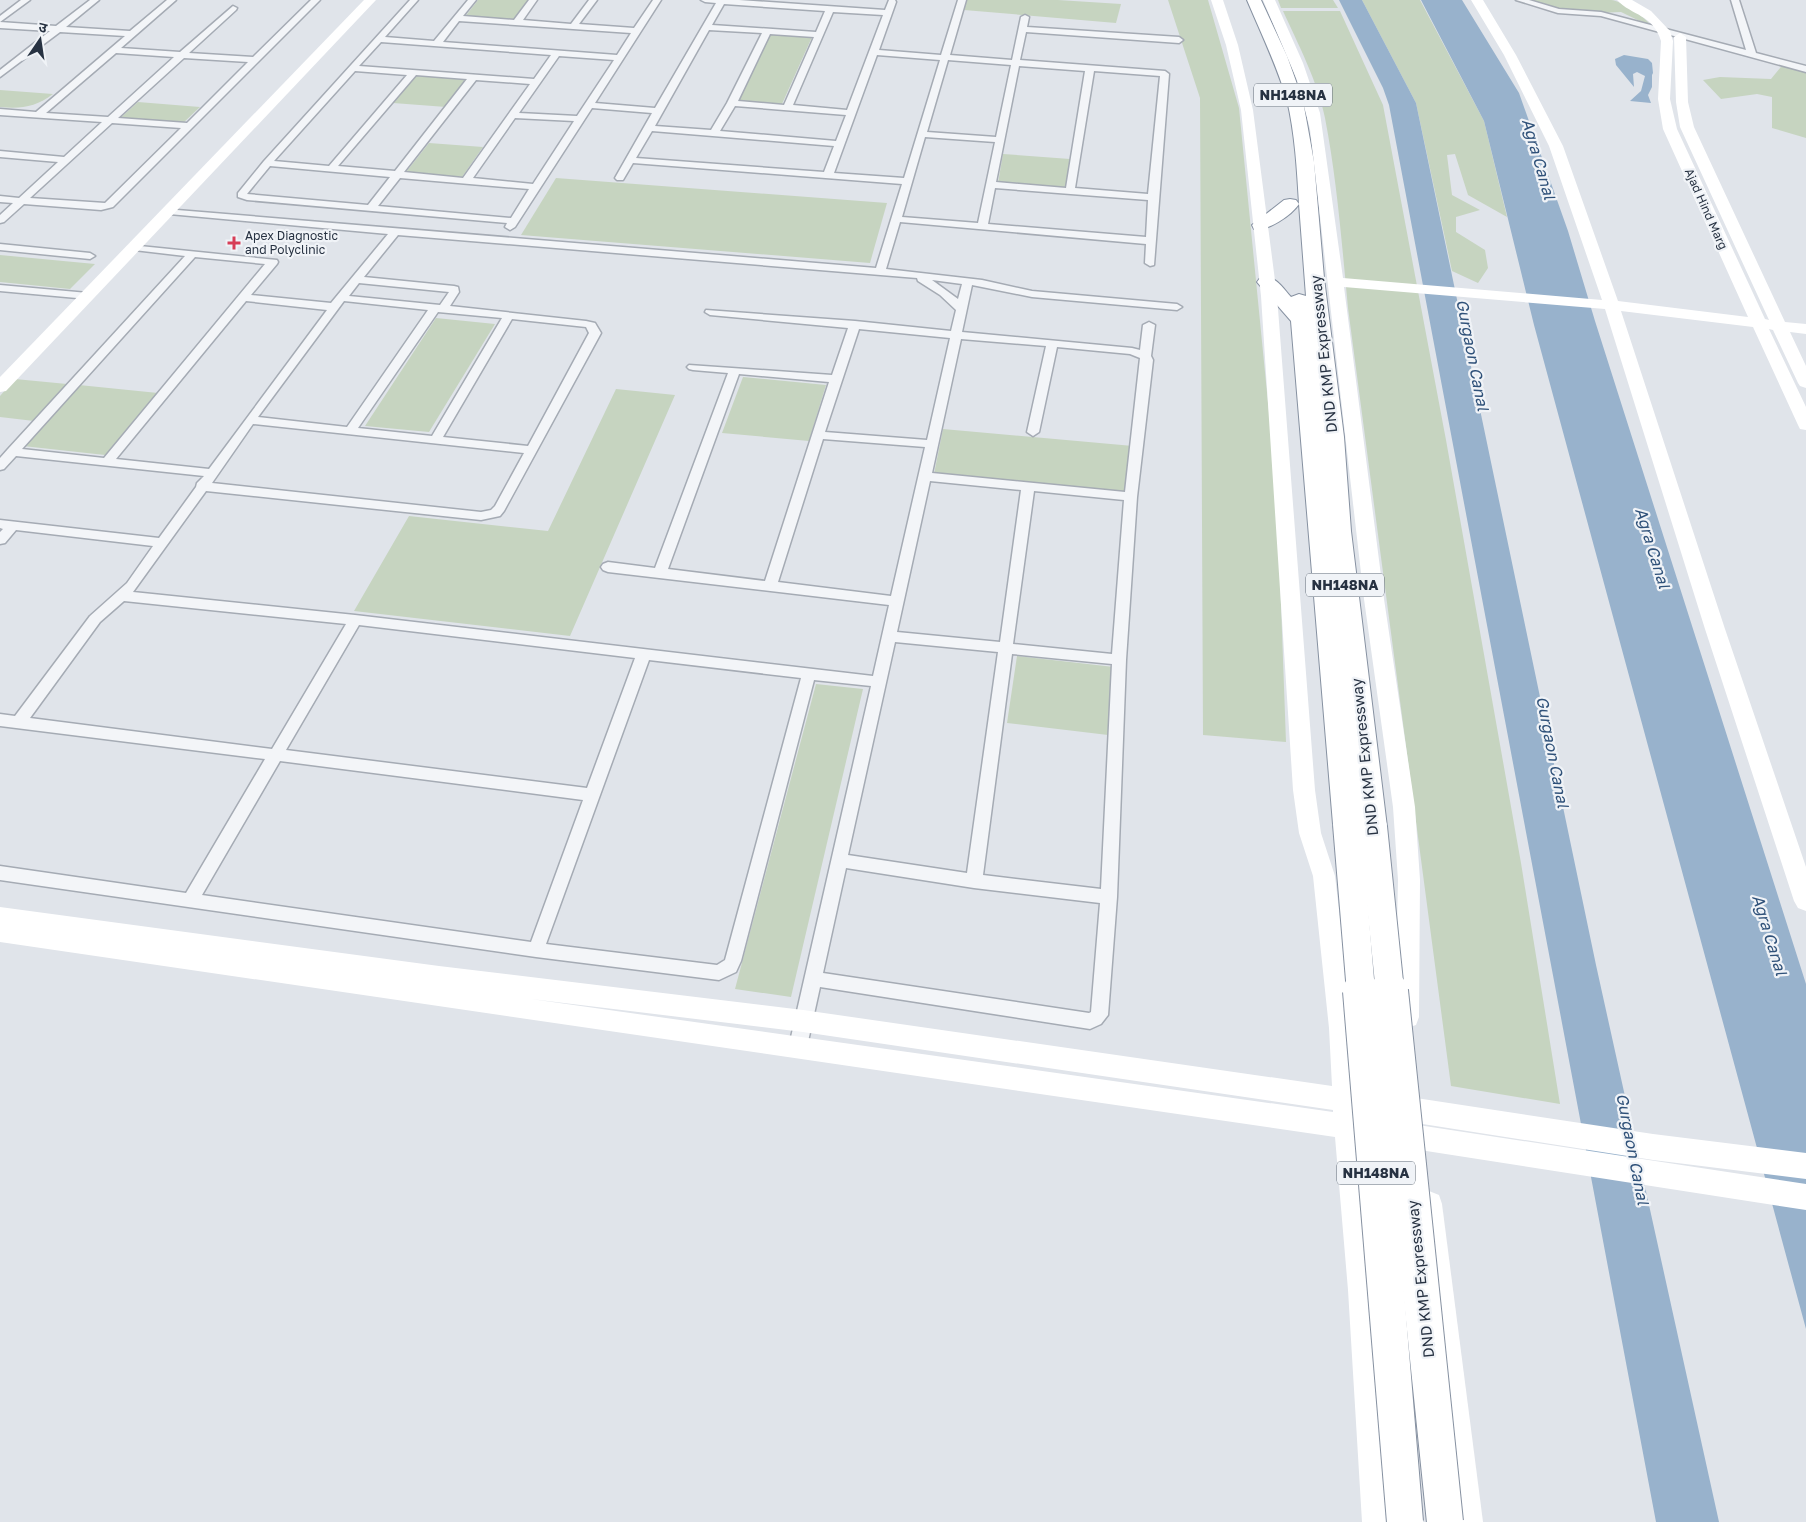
<svg xmlns="http://www.w3.org/2000/svg" width="1806" height="1522" viewBox="0 0 1806 1522" font-family="'Golos Text','Noto Sans Devanagari',sans-serif">
<style>
.green{fill:#c6d4c0}
.water{fill:#98b2cc}
.lines{fill:none;stroke-linecap:round;stroke-linejoin:round}
.street-casing{stroke:#a5abb4;stroke-width:3}
.highway-casing{stroke:#8691a1;stroke-width:2}
.street{fill:#f3f5f8;fill-rule:evenodd}
.secondary{fill:#fff;fill-rule:evenodd}
.highway{fill:#fff;fill-rule:evenodd}
.highway-bridge-far1-casing{stroke:#8691a1;stroke-width:30;stroke-linecap:butt}
.highway-bridge-casing{stroke:#8691a1;stroke-width:38;stroke-linecap:butt}
.highway-bridge-far1{stroke:#fff;stroke-width:28}
.highway-bridge{stroke:#fff;stroke-width:36}
.poi-dot{fill:#d73d56;stroke:#f0f3f7;stroke-width:2}
.labels{text-anchor:middle;stroke-width:4.5;stroke-linejoin:round;paint-order:stroke}
.far-street-label{font-size:12px;fill:#273242;stroke:#f0f3f7}
.far-poi-label{font-size:12px;fill:#273242;stroke:#f0f3f7;text-anchor:start}
.shield{fill:#f0f3f7;stroke:#636c78;stroke-width:1}
.shield-label{font-size:14px;font-weight:bold;fill:#273242}
.street-label{font-size:15px;fill:#273242;stroke:#f0f3f7}
.water-label{font-size:16px;font-style:italic;fill:#2f5179;stroke:#f0f3f7}
</style>
<rect width="100%" height="100%" fill="#e0e4ea"/>
<g class="green">
<polygon points="478,0 529,0 513,21 464,18"/>
<polygon points="967,0 1058,0 1121,4 1116,23 964,10"/>
<polygon points="1168,0 1208,0 1239,108 1277,494 1286,742 1203,735 1200,98"/>
<polygon points="1278,0 1333,0 1338,8 1281,8"/>
<polygon points="1362,0 1420,0 1484,121 1507,217 1468,195 1455,154 1447,155 1452,195 1480,210 1456,217 1456,232 1485,250 1488,268 1478,283 1452,271 1416,103"/>
<path d="M1533,0c24,0 55,0 78,0 11,1 36,18 41,27l-31,-15 -23,1 -49,-5z"/>
<path d="M1283,11h57l43,94 63,335 75,423 39,241 -109,-18 -103,-778c-6,-63 -11,-128 -23,-190 -7,-36 -27,-74 -42,-107z"/>
<polygon points="769,34 812,37 782,104 736,100"/>
<polygon points="1784,63 1806,69 1806,138 1772,128 1772,97 1757,94 1721,99 1703,80 1720,77 1771,79"/>
<polygon points="415,76 467,79 446,107 393,103"/>
<path d="M0,90l53,4c-17,13 -32,15 -53,13z"/>
<polygon points="138,102 200,107 182,124 119,119"/>
<polygon points="429,143 483,147 462,177 406,172"/>
<polygon points="1003,154 1070,159 1067,188 998,183"/>
<polygon points="556,178 887,203 870,263 521,235"/>
<polygon points="0,255 95,264 70,289 0,282"/>
<polygon points="436,318 495,324 429,432 365,426"/>
<polygon points="743,377 826,385 809,441 722,433"/>
<polygon points="15,379 67,384 34,421 0,417 0,396"/>
<polygon points="79,385 158,393 105,455 23,446"/>
<polygon points="616,389 675,395 570,636 354,611 409,516 548,531"/>
<polygon points="943,429 1133,446 1131,492 934,474"/>
<polygon points="1017,656 1114,667 1108,735 1007,723"/>
<polygon points="816,684 863,689 791,997 735,989"/>
</g>
<g class="water">
<polygon points="1339,0 1362,0 1416,103 1596,965 1719,1522 1656,1522 1389,105 1383,88"/>
<polygon points="1421,0 1462,0 1519,93 1568,231 1595,321 1806,984 1806,1329 1534,325 1484,121"/>
<polygon points="1624,55 1648,59 1652,63 1653,73 1652,75 1652,87 1648,95 1651,103 1630,101 1641,91 1645,76 1637,72 1633,74 1634,87 1616,65 1615,59"/>
</g>
<g class="lines">
<g class="street-casing">
<g id="street">
<path d="M21,0h9l-30,22 56,4 34,-26h9l-33,27 64,4 37,-31h9l-55,48 59,4 53,-46 4,2 -1,2 -47,43 64,4 58,-57h9l-207,207 -12,3 -77,-6 -20,18 -4,1v-8l13,-12 -13,-1v-6l19,2 39,-36 -58,-5v-6l64,6 38,-35 -102,-7v-6l36,3 89,-76 -65,-4 -60,45v-7l50,-39 -50,-3v-12zM116,53l58,4 -66,60 -62,-4zM184,58l64,4 -61,61 -69,-5zM112,123l69,5 -76,75 -75,-5z"/>
<path d="M410,0h8l-33,37 49,4 34,-41h8l-13,16 51,4 15,-20h8l-14,20 48,4 18,-24h8l-18,24 55,4 19,-28h8l-66,103 60,5 61,-105 -11,-1 -4,-2h38l146,10 4,-10h6l1,2 -17,48 62,5 17,-55h8l-16,55 62,5 9,-43 4,-2 4,2 -2,10 152,10 4,3 -4,3 -153,-11 -6,28 145,11 4,3 -15,191 -4,1 -5,-3 1,-19 -246,-22 -14,47 96,11 50,11 145,13 5,3 -5,3 -145,-13 -60,-12 -10,47 170,16 8,2 3,-25 6,-3 6,3 -4,31 2,4 -16,137 -11,163 -9,237 -9,118 -7,9 -11,5 -270,-42 -13,59 -3,6 -6,2 -6,-2 -3,-6 82,-360 -57,-6 -73,281 -5,11 -17,8 -183,-23 -536,-77v-14l186,27 79,-134 -265,-33v-12l15,2 75,-100 37,-33 26,-37 -137,-16 -11,13 -5,1v-12l3,-3 -3,-1v-8l159,18 37,-51 1,-4 7,-7 -188,-20 -12,13 -4,1v-12l8,-9 177,-193 -51,-6 -4,-1 -1,-2 1,-2 147,15 1,2 -1,2 -26,31 80,8 57,-69 -219,-20 -5,-3 1,-2 711,59 26,-84 -269,-21 -10,17h-6l-2,-2 37,-65 -60,-5 -77,119 -5,3 -5,-3 2,-4 -260,-23 -9,-3v-4l26,-32zM724,4l101,7 -9,21 -104,-7zM833,12l50,3 -36,95 -54,-5zM459,21l172,12 -14,22 -174,-13zM709,30l53,3 -35,70 -16,27 -56,-4zM770,34l44,3 -30,68 -46,-4zM381,42l170,13 -17,24 -175,-13zM877,55l63,5 -36,118 -70,-5zM559,56l55,4 -37,56 -58,-3zM948,60l63,5 -15,72 -69,-5zM1019,66l66,5 -19,117 -70,-6zM355,71l52,4 -78,91 -55,-5zM1094,71l66,5 -12,118 -73,-6zM416,75l51,4 -72,92 -57,-5zM476,80l54,4 -67,94 -59,-6zM735,106l111,9 -10,26 -116,-10zM515,118l59,3 -41,63 -60,-6zM652,131l182,15 -10,26 -188,-14zM925,137l70,5 -17,81 -76,-6zM270,166l120,11 -22,28 -121,-11zM400,178l129,11 -18,29 -133,-12zM995,188l153,12 -2,37 -158,-13zM398,235l519,43 1,3 22,14 16,15 -5,21 -96,-10 -149,-11 -1,2 5,3 138,13 -16,47 -143,-10 -2,2 2,2 4,1 35,3 -73,195 -47,-6 -5,2 -2,3 2,3 5,2 281,33 -16,71 -518,-61 -222,-23 73,-101 275,29 19,-4 4,-5 97,-178 -6,-10 -9,-2 -136,-15 9,-14 -1,-5 -4,-1 -90,-9zM195,257l70,7 -161,194 -82,-9zM932,280l30,4 -4,15zM359,283l90,9 -9,13 -91,-9zM246,301l81,9 -118,159 -93,-10zM344,301l84,9 -81,117 -89,-10zM438,312l64,6 -70,118 -74,-8zM512,319l74,8 3,6 -61,113 -85,-9zM859,329l91,9 -23,102 -102,-8zM961,339l85,7 -19,86 6,4 6,-4 18,-85 73,7 10,4 -15,134 -193,-19zM739,374l90,8 -64,199 -97,-12zM253,424l271,29 -29,53 -4,4 -10,2 -269,-29zM823,439l102,8 -34,149 -113,-14zM930,481l91,9 -21,152 -103,-10zM1034,491l90,9 -12,154 -99,-10zM124,601l222,23 -74,125 -242,-31 70,-96zM359,625l276,33 -48,130 -301,-38zM895,642l103,10 -31,221 -119,-18zM1012,654l100,10 -11,225 -118,-14zM649,660l152,18 -76,282 -8,5 -171,-21zM280,761l303,39 -52,142 -329,-47zM846,868l128,20 126,15 -9,109 -2,1 -266,-40z"/>
<polygon points="1516,0 1529,0 1559,9 1601,12 1746,50 1731,0 1739,0 1756,53 1806,66 1806,72 1601,16 1558,13"/>
<polygon points="0,244 90,253 95,256 90,259 0,250"/>
<polygon points="0,285 88,293 93,296 88,299 0,291"/>
</g>
</g>
<g class="highway-casing">
<path id="highway" d="M1247,0h14l26,56 16,45 11,61 10,116 20,159 7,94 36,296 -4,8 -10,4 -10,-4 -4,-7 -2,4 -10,4 -10,-4 -4,-8 -42,-503 -34,-39 3,-4c15,-4 22,9 31,19l8,-3 7,2 -7,-92c-7,11 -32,28 -45,25l-2,-4 32,-25 6,-1 6,1 3,4c-2,-34 -4,-70 -12,-104 -10,-34 -26,-67 -40,-100z"/>
</g>
<use href="#street" class="street"/>
<g class="secondary">
<polygon points="364,0 376,0 6,391 0,392 0,377"/>
<path d="M1211,0h12l15,45 15,65 24,186 38,494 6,43 14,43 18,152 4,61 296,45 153,19v26l-153,-19 -294,-46v2l447,68v26l-444,-69 14,149 16,232h-30l-14,-232 -13,-153 -1335,-195v-35l439,59 364,44 529,76 -3,-58 -16,-152 -14,-43 -6,-43 -32,-494 -20,-186 -15,-65zM531,999l272,33 530,78v2z"/>
<path d="M1263,0h12l28,63 17,50 23,165 259,22 -53,-154 -45,-91 -33,-55h12l33,55 47,91 55,155 130,16 -85,-188 -5,-30 3,-58c-8,-27 -29,-25 -44,-41h15l19,11 19,20 3,10 -3,58 7,30 88,190 4,1 -89,-193 -4,-25 -2,-65 6,-4 6,4 2,65 6,25 91,195 21,2v10l-16,-2 16,34v22l-6,-2 -2,-3 -25,-53 -4,-1 37,78v23l-6,-1 -2,-4 -45,-98 -132,-16 104,318 81,238v44l-8,-3 -4,-7 -89,-272 -100,-320 -261,-22 40,312 31,208 5,73 -1,137 -3,8 -9,3 -9,-3 -3,-8 3,-137 -5,-73 -29,-208 -54,-470 -13,-49z"/>
<polygon points="1429,1191 1439,1195 1442,1204 1483,1522 1453,1522 1416,1204 1419,1195"/>
</g>
<use href="#highway" class="highway"/>
<g class="highway-bridge-far1-casing">
<g id="highway-bridge-far1">
<polyline points="1347,824 1361,992"/>
<polyline points="1373,827 1390,992"/>
</g>
</g>
<g class="highway-bridge-casing">
<g id="highway-bridge">
<polyline points="1361,991 1405,1522"/>
<polyline points="1390,991 1445,1522"/>
</g>
</g>
<use href="#highway-bridge-far1" class="highway-bridge-far1"/>
<use href="#highway-bridge" class="highway-bridge"/>
</g>
<path class="poi-dot" d="M231.5 235.5h5v5h5v5h-5v5h-5v-5h-5v-5h5z"/>
<g class="labels">
<g class="far-street-label">
<text transform="translate(1706 209) rotate(66)" y="4">Ajad Hind Marg</text>
</g>
<g class="far-poi-label">
<text x="245" y="240">Apex Diagnostic<tspan x="245" dy="14">and Polyclinic</tspan></text>
</g>
<g class="shield">
<rect x="1254" y="83.5" width="78" height="23" rx="4"/>
<rect x="1306" y="573.5" width="78" height="23" rx="4"/>
<rect x="1337" y="1161.5" width="78" height="23" rx="4"/>
</g>
<g class="shield-label">
<text x="1293" y="100">NH148NA</text>
<text x="1345" y="590">NH148NA</text>
<text x="1376" y="1178">NH148NA</text>
</g>
<g class="street-label">
<text transform="translate(1324 354) rotate(-96)" y="5">DND KMP Expressway</text>
<text transform="translate(1365 757) rotate(-96)" y="5">DND KMP Expressway</text>
<text transform="translate(1421 1279) rotate(-96)" y="5">DND KMP Expressway</text>
</g>
<g class="water-label">
<text transform="translate(1539 159) rotate(74)" y="6">Agra Canal</text>
<text transform="translate(1473 355) rotate(79)" y="6">Gurgaon Canal</text>
<text transform="translate(1653 548) rotate(73)" y="6">Agra Canal</text>
<text transform="translate(1553 752) rotate(79)" y="6">Gurgaon Canal</text>
<text transform="translate(1770 935) rotate(73)" y="6">Agra Canal</text>
<text transform="translate(1633 1149) rotate(79)" y="6">Gurgaon Canal</text>
</g>
</g>
<g transform="translate(40 40) rotate(13)" stroke="#f0f3f7" stroke-width="4" paint-order="stroke">
<path d="M0-4L9 19L0 12L-9 19Z" fill="#273242"/>
<text y="-8" font-size="14" font-weight="bold" text-anchor="middle" fill="#273242">उ</text>
</g>
</svg>
